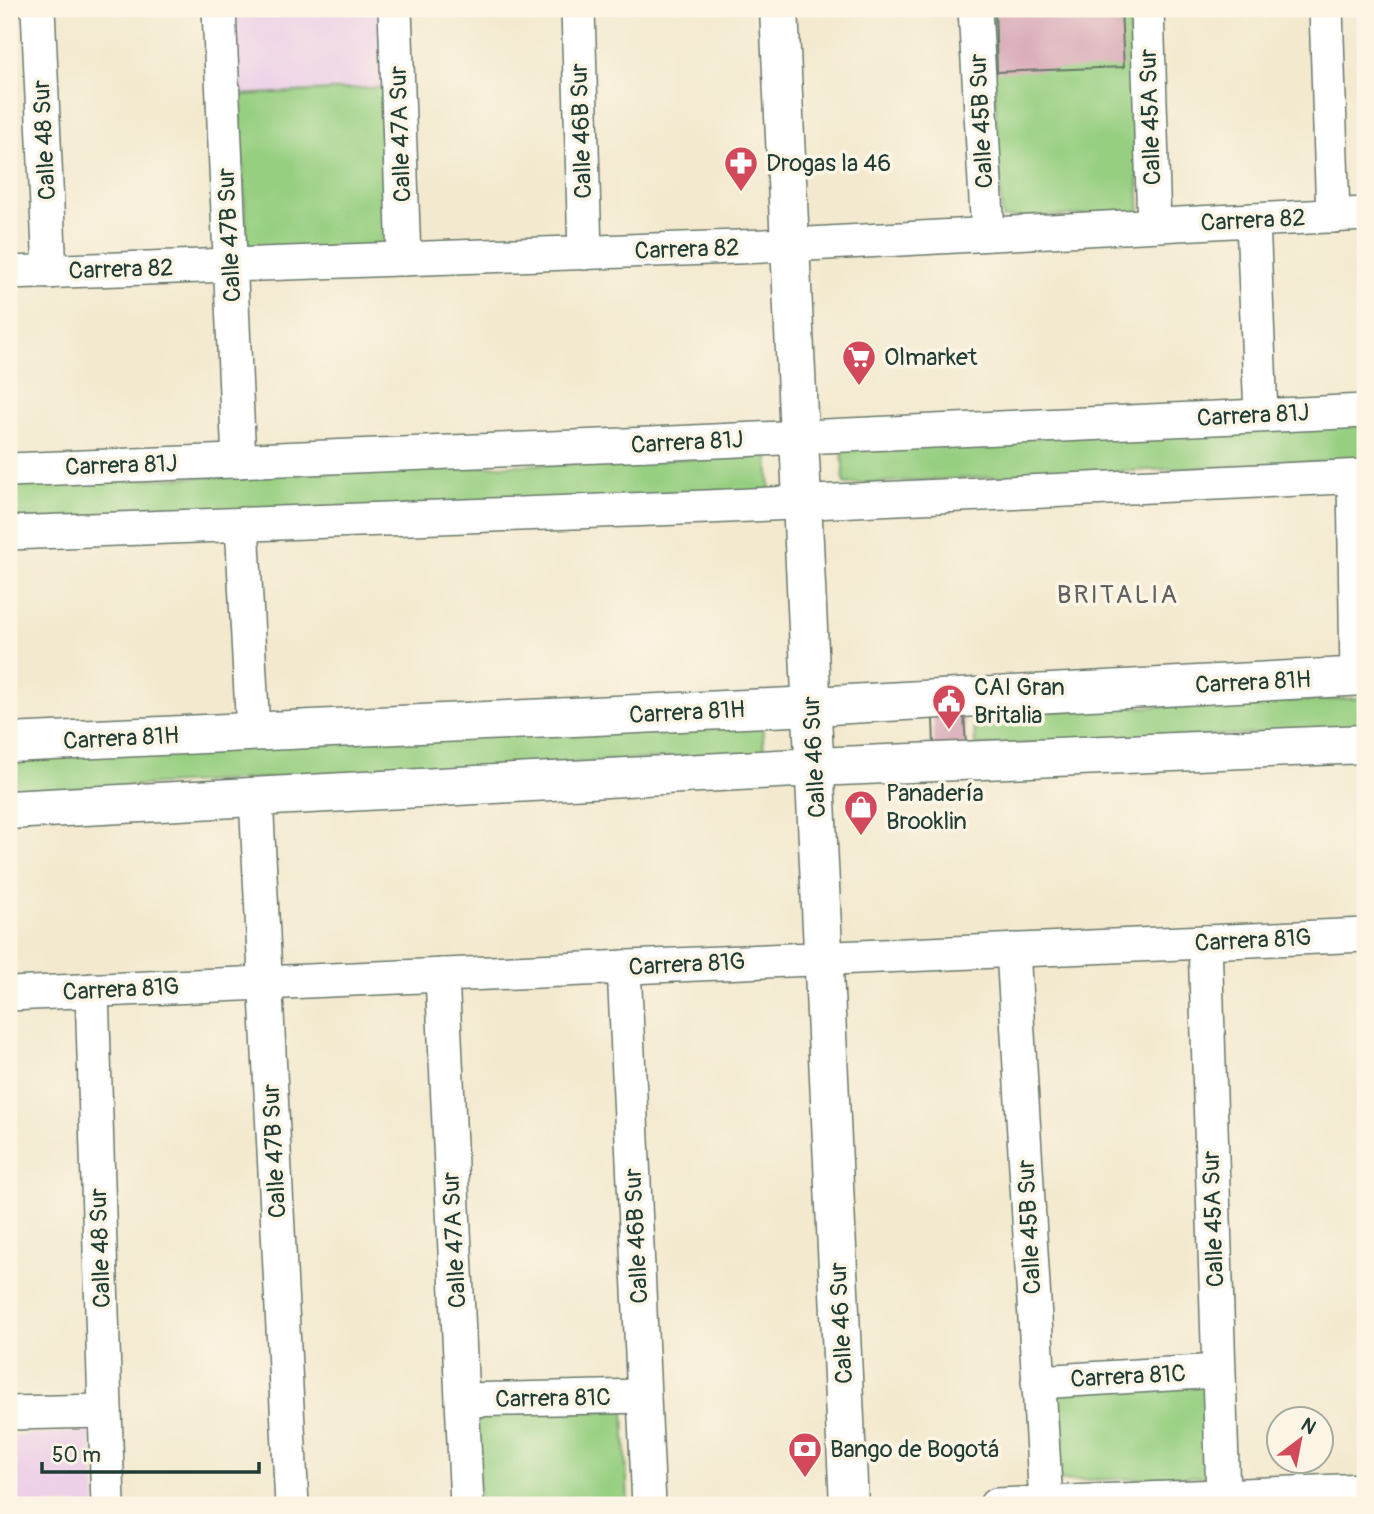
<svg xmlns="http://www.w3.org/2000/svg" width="1374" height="1514" viewBox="0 0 1374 1514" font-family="Pangolin,sans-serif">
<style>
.built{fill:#edd0e8}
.green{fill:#97cf81;stroke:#5b865a;stroke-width:2}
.building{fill:#d6a5b5}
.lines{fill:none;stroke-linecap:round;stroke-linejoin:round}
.minor-casing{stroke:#69796a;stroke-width:36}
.tertiary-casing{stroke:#69796a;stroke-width:41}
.minor{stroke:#fff;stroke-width:33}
.tertiary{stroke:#fff;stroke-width:38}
.labels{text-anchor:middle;stroke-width:7;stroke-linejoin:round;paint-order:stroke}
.street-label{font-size:24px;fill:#1f3d34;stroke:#fcf5e5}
.poi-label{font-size:24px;fill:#1f3d34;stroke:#fcf5e5;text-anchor:start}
.neighbourhood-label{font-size:26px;letter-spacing:2px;fill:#5f6161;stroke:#fcf5e5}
</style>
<rect width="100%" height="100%" fill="#fcf5e5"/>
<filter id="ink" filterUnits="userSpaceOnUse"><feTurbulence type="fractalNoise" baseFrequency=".0143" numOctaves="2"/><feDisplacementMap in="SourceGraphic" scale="14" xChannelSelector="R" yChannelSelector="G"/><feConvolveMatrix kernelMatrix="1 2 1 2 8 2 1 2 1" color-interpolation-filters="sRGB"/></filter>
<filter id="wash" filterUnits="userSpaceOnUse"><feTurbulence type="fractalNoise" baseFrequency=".00686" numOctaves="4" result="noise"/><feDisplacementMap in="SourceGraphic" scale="28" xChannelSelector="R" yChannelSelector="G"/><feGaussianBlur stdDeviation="1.57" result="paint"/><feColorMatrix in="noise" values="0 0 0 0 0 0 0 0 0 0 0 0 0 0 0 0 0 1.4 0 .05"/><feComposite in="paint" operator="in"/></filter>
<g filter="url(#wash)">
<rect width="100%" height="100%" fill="#f3e9cf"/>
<g class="built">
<polygon points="233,9 384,9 388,87 238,95"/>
<polygon points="91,1431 96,1505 9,1505 9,1436"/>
</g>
<g class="green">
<polygon points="990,9 1129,9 1140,212 1002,218"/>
<polygon points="388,87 395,252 248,257 238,95"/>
<polygon points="1365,422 1365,460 844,484 842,446"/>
<polygon points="768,456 770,493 9,521 9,484"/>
<polygon points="1365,698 1365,729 975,746 974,714"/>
<polygon points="762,719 764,753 9,792 9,758"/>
<polygon points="1205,1385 1209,1476 1054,1481 1050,1391"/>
<polygon points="624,1410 628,1505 480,1505 476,1415"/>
</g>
<g id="blocks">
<g class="building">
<polygon points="995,9 1121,9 1124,67 997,72"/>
<polygon points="964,715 966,746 934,748 933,717"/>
</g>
</g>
</g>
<g filter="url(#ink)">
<use href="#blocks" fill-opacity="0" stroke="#69796a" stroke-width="2"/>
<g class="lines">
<g class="minor-casing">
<g id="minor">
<polyline points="38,9 50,272"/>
<polyline points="219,9 239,461"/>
<polyline points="395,9 404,259"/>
<polyline points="578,9 585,253"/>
<polyline points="975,9 988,234"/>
<polyline points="1147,9 1154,225"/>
<polyline points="1326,9 1333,216"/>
<polyline points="1253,220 1261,415"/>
<polyline points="9,273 790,245 1365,214"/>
<polyline points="9,470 650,444 1365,411"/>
<polyline points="1354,477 1357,677"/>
<polyline points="242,524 253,732"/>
<polyline points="9,533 707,507 1365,476"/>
<polyline points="256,797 292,1505"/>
<polyline points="1205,942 1223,1496"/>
<polyline points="1013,950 1046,1503"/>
<polyline points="624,967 649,1505"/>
<polyline points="442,975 467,1505"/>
<polyline points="92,990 108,1505"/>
<polyline points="9,994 1365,935"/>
<polyline points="1038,1382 1218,1371"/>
<polyline points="462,1400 644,1396"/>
<polyline points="9,1413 105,1411"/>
<polyline points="996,1505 1365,1490"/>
</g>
</g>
<g class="tertiary-casing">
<g id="tertiary">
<polyline points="779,9 849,1505"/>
<polyline points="9,743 812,706 1365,676"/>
<polyline points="9,810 815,767 1365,744"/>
</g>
</g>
<use href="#minor" class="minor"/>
<use href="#tertiary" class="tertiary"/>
</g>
</g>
<defs>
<g id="pharmacy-pin" transform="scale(1.75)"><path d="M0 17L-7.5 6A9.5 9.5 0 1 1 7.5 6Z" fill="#d1495b" stroke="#fcf5e5"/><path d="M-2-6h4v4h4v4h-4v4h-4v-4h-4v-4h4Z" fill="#fff"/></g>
<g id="supermarket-pin" transform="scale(1.75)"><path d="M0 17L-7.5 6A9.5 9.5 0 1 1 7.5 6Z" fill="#d1495b" stroke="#fcf5e5"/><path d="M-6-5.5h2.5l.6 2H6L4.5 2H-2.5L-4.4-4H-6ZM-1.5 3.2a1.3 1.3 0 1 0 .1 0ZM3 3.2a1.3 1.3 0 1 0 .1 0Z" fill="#fff"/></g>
<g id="civic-pin" transform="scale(1.75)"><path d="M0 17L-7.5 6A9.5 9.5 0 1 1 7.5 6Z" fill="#d1495b" stroke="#fcf5e5"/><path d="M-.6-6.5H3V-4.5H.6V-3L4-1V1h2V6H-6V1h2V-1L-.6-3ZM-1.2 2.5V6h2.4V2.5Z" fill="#fff"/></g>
<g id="shop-pin" transform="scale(1.75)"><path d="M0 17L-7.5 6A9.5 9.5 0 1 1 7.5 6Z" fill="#d1495b" stroke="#fcf5e5"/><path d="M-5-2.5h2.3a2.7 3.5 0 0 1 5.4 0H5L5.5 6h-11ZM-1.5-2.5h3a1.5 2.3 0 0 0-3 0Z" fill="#fff"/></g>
<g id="bank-pin" transform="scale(1.75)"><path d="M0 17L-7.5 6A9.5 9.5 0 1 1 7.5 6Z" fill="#d1495b" stroke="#fcf5e5"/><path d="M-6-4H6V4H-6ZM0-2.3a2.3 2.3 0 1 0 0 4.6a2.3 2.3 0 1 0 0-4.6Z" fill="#fff"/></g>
</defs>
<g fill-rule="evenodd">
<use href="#pharmacy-pin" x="741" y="163"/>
<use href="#supermarket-pin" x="859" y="357"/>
<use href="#civic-pin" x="949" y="701"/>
<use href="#shop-pin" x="861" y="807"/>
<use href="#bank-pin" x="805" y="1449"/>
</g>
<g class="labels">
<g class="street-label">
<text transform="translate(1150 117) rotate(-92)" y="8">Calle 45A Sur</text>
<text transform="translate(981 121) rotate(-93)" y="8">Calle 45B Sur</text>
<text transform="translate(581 131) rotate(-92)" y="8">Calle 46B Sur</text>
<text transform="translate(400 134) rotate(-92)" y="8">Calle 47A Sur</text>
<text transform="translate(44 140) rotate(-93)" y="8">Calle 48 Sur</text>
<text transform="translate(1253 220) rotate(-3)" y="8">Carrera 82</text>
<text transform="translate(229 235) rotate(-93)" y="8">Calle 47B Sur</text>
<text transform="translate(687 249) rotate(-2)" y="8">Carrera 82</text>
<text transform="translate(121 269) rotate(-2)" y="8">Carrera 82</text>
<text transform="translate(1253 415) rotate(-3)" y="8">Carrera 81J</text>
<text transform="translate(687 442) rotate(-3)" y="8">Carrera 81J</text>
<text transform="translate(121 465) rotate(-2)" y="8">Carrera 81J</text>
<text transform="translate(1253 682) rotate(-3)" y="8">Carrera 81H</text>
<text transform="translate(687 712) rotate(-3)" y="8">Carrera 81H</text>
<text transform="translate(121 738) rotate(-3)" y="8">Carrera 81H</text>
<text transform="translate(814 757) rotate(-93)" y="8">Calle 46 Sur</text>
<text transform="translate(1253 940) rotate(-3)" y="8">Carrera 81G</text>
<text transform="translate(687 964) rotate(-3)" y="8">Carrera 81G</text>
<text transform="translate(121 989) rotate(-3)" y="8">Carrera 81G</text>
<text transform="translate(274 1151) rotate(-93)" y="8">Calle 47B Sur</text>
<text transform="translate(1213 1219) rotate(-92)" y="8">Calle 45A Sur</text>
<text transform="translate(1029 1227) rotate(-93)" y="8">Calle 45B Sur</text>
<text transform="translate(636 1236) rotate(-93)" y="8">Calle 46B Sur</text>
<text transform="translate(454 1240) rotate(-93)" y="8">Calle 47A Sur</text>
<text transform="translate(100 1248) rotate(-92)" y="8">Calle 48 Sur</text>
<text transform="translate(841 1323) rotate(-93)" y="8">Calle 46 Sur</text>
<text transform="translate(1128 1376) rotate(-3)" y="8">Carrera 81C</text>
<text transform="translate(553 1398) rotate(-1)" y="8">Carrera 81C</text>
</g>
<g class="poi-label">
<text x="766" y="171">Drogas la 46</text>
<text x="884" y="365">Olmarket</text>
<text x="974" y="695">CAI Gran<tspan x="974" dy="28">Britalia</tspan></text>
<text x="886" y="801">Panadería<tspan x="886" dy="28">Brooklin</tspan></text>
<text x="830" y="1457">Bango de Bogotá</text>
</g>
<g class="neighbourhood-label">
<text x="1118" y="603">BRITALIA</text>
</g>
</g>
<rect width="1374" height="1514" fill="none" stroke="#fcf5e5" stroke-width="35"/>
<g transform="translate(1300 1440) rotate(32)"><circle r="33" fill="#fcf5e5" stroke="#a4ab9e" stroke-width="2"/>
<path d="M0-5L12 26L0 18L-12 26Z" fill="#d1495b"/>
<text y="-10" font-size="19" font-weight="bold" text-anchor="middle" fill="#1f3d34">N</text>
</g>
<path d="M42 1462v10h217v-10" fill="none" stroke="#1f3d34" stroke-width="3.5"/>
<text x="52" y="1462" font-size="21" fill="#1f3d34" stroke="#fcf5e5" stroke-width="5" paint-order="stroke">50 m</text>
</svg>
